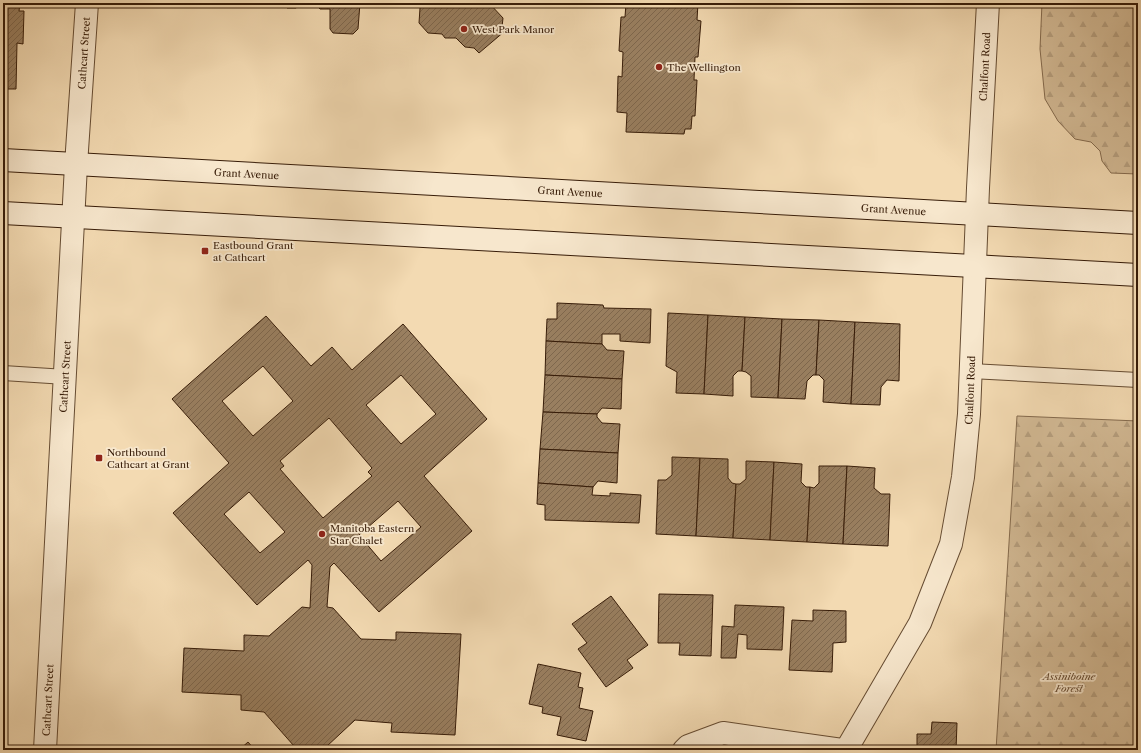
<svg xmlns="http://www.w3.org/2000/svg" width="1141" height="753" viewBox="0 0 1141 753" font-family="'Libre Caslon Text',serif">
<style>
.green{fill:url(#green-dots);stroke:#856b4e}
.forest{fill:url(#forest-firs);stroke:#856b4e}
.building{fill:url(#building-hatch);stroke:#371c08;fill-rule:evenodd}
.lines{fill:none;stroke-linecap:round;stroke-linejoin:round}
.service-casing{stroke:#664c32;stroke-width:16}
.minor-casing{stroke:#664c32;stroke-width:24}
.secondary-casing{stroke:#371c08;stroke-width:24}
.service{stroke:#f7e7cd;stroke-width:14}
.minor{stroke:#f7e7cd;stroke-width:22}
.secondary{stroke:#f7e7cd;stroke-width:22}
.poi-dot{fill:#8f2418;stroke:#f7e7cd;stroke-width:1.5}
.labels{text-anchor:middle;stroke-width:3.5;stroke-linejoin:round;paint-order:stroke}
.poi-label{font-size:10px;fill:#371c08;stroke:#f7e7cd;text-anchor:start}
.street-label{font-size:10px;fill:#371c08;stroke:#f7e7cd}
.park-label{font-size:10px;font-style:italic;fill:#664b32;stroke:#f7e7cd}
</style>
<defs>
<pattern id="green-dots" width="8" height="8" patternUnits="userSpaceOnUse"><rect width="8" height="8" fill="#d3ba95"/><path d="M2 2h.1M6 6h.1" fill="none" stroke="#b69f7f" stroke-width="1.8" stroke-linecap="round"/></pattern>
<pattern id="forest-firs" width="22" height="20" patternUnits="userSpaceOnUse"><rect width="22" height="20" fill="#d3ba95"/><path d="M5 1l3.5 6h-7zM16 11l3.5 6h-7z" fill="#b69f7f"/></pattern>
<pattern id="building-hatch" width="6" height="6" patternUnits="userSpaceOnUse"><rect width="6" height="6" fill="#997f60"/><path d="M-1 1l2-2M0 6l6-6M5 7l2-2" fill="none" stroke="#7e674d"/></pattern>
</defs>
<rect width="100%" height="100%" fill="#f3dab2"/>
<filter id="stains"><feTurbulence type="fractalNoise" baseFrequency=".005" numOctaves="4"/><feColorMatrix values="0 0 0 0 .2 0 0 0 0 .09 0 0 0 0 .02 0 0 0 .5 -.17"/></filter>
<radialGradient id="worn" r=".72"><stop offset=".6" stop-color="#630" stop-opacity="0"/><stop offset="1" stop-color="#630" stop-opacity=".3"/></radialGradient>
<polygon class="green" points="748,745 792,750 707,750"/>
<g class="forest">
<polygon points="1042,3 1138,3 1138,174 1111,173 1102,161 1100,151 1091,142 1075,139 1058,121 1045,99 1040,49"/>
<polygon points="1017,416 1138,421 1138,750 996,750"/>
</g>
<g class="building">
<polygon points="3,3 20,3 19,11 24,11 23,44 17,43 16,89 3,89"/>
<polygon points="223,3 236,3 235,5"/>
<polygon points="252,3 270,3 267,6 254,6"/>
<polygon points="283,3 302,3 296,8 287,8"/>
<polygon points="315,3 360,3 358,29 353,34 333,33 330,29 330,9 320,9"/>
<polygon points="415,3 489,3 503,18 502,27 505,31 479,53 474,48 465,47 456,38 445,38 442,34 428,33 419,23 420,8"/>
<polygon points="626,3 698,3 697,20 701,21 698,57 695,57 694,80 697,80 695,116 692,116 691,129 685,129 684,134 626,132 627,113 617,112 618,76 622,77 623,52 619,51 621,17 625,17"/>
<polygon points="557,303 603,305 604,308 651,309 650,343 620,341 620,334 602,334 602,344 546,341 547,319 557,319"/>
<polygon points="668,313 708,315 704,394 676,393 677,372 666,366"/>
<polygon points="708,315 745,317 742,371 738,371 733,376 733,396 704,394"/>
<path d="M266,316l45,50 21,-19 20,23 51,-46 84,95 -63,57 48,55 -93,81 -45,-49 -4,4 -3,40 6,1 28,31 35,1v-8l65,2 -6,101 -64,-3 1,-9 -37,-3 -29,27h-7v3h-19l1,-4h-7l-30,-34 -23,-2v-15l-59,-3 2,-44 60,3v-16l25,1 33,-29 8,1 2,-43 -4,-5 -51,45 -84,-92 56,-50 -57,-64zM263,366l30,35 -40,35 -31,-35zM401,375l35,39 -35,30 -35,-39zM329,418l43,50 -4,4 4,4 -49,42 -43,-49 4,-3 -4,-5zM249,492l36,40 -25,21 -36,-39zM398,501l23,26 -40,34 -22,-26z"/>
<polygon points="745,317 782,319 778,398 751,397 751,376 746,372 742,371"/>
<polygon points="782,319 819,320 816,375 813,375 807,381 805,399 778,398"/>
<polygon points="819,320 855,322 851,404 823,402 824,380 819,375 816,375"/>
<polygon points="855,322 900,324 899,381 887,380 881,387 880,405 851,404"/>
<polygon points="546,341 602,344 607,350 624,351 622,379 545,375"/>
<polygon points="545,375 622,379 621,409 602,408 597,414 543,412"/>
<polygon points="543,412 597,414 597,417 602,423 620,424 618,453 540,449"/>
<polygon points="540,449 618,453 617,483 598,481 593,487 538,483"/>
<polygon points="672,457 700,458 696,536 656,534 658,480 666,480 672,475"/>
<polygon points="700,458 728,459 728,478 732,483 736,484 733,538 696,536"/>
<polygon points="746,461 774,462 770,540 733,538 736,484 740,484 746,479"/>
<polygon points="774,462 802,464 801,482 806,487 810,487 807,542 770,540"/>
<polygon points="819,466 847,466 843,544 807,542 810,487 814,488 819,483"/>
<polygon points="847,466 875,468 874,488 881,494 890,494 888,546 843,544"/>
<polygon points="538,483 593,487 592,495 610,496 610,493 641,495 639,523 545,520 545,505 537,504"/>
<polygon points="659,594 713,595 711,656 679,655 680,643 658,643"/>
<polygon points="611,596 648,645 627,660 633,668 606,687 578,649 587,643 572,624"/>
<polygon points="735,605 784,607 782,650 747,649 747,635 738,634 736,658 721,658 722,626 734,627"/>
<polygon points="813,610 846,611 846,642 833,643 832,672 789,670 792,620 813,621"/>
<polygon points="538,664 581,673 578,687 583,688 579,708 593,711 586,741 557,735 561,717 542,713 543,707 529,704"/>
<polygon points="932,722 957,723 956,750 917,750 917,734 931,734"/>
<polygon points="248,742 255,750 239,750"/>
</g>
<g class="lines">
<g class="service-casing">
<g id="service">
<polyline points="971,371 1138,380"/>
<polyline points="3,373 66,377"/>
</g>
</g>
<g class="minor-casing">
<g id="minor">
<path id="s1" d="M45,750l31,-585 11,-162"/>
<polyline points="684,750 688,746 723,733 842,750"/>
<path id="s2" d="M846,750l74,-127 31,-79 12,-67 6,-63 9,-226 10,-185"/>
</g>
</g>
<g class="secondary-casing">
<g id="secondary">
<path id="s3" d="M3,160l1135,63"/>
<polyline points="3,213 1138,275"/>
</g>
</g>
<use href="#service" class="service"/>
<use href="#minor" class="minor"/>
<use href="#secondary" class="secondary"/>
</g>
<g class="poi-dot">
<circle cx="464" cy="29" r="4"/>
<circle cx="659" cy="67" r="4"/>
<rect x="201" y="247" width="8" height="8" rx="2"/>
<rect x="95" y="454" width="8" height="8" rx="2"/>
<circle cx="322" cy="534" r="4"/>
</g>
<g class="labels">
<g class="poi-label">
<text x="472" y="33">West Park Manor</text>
<text x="667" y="71">The Wellington</text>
<text x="213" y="249">Eastbound Grant<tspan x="213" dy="12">at Cathcart</tspan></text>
<text x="107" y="456">Northbound<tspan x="107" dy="12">Cathcart at Grant</tspan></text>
<text x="330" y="532">Manitoba Eastern<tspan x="330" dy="12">Star Chalet</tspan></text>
</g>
<g class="street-label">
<text dy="4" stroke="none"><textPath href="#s1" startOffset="698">Cathcart Street</textPath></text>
<text dy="4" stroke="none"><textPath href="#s2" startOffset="711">Chalfont Road</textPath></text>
<text dy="4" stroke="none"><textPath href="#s3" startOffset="244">Grant Avenue</textPath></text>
<text dy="4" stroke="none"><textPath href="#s3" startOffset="568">Grant Avenue</textPath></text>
<text dy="4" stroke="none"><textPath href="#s3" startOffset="892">Grant Avenue</textPath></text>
<text dy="4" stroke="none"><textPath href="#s1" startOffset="374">Cathcart Street</textPath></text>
<text dy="4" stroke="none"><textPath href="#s2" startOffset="387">Chalfont Road</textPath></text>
<text dy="4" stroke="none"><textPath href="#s1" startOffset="50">Cathcart Street</textPath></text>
</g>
<g class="park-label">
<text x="1069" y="680">Assiniboine<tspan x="1069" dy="12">Forest</tspan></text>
</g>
</g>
<rect width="1141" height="753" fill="none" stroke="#f3dab2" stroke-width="16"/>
<rect x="4" y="4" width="1133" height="745" fill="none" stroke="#371c08" stroke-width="2"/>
<rect x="8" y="8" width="1125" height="737" fill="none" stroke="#371c08"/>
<rect width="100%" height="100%" filter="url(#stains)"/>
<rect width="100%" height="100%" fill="url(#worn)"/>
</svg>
